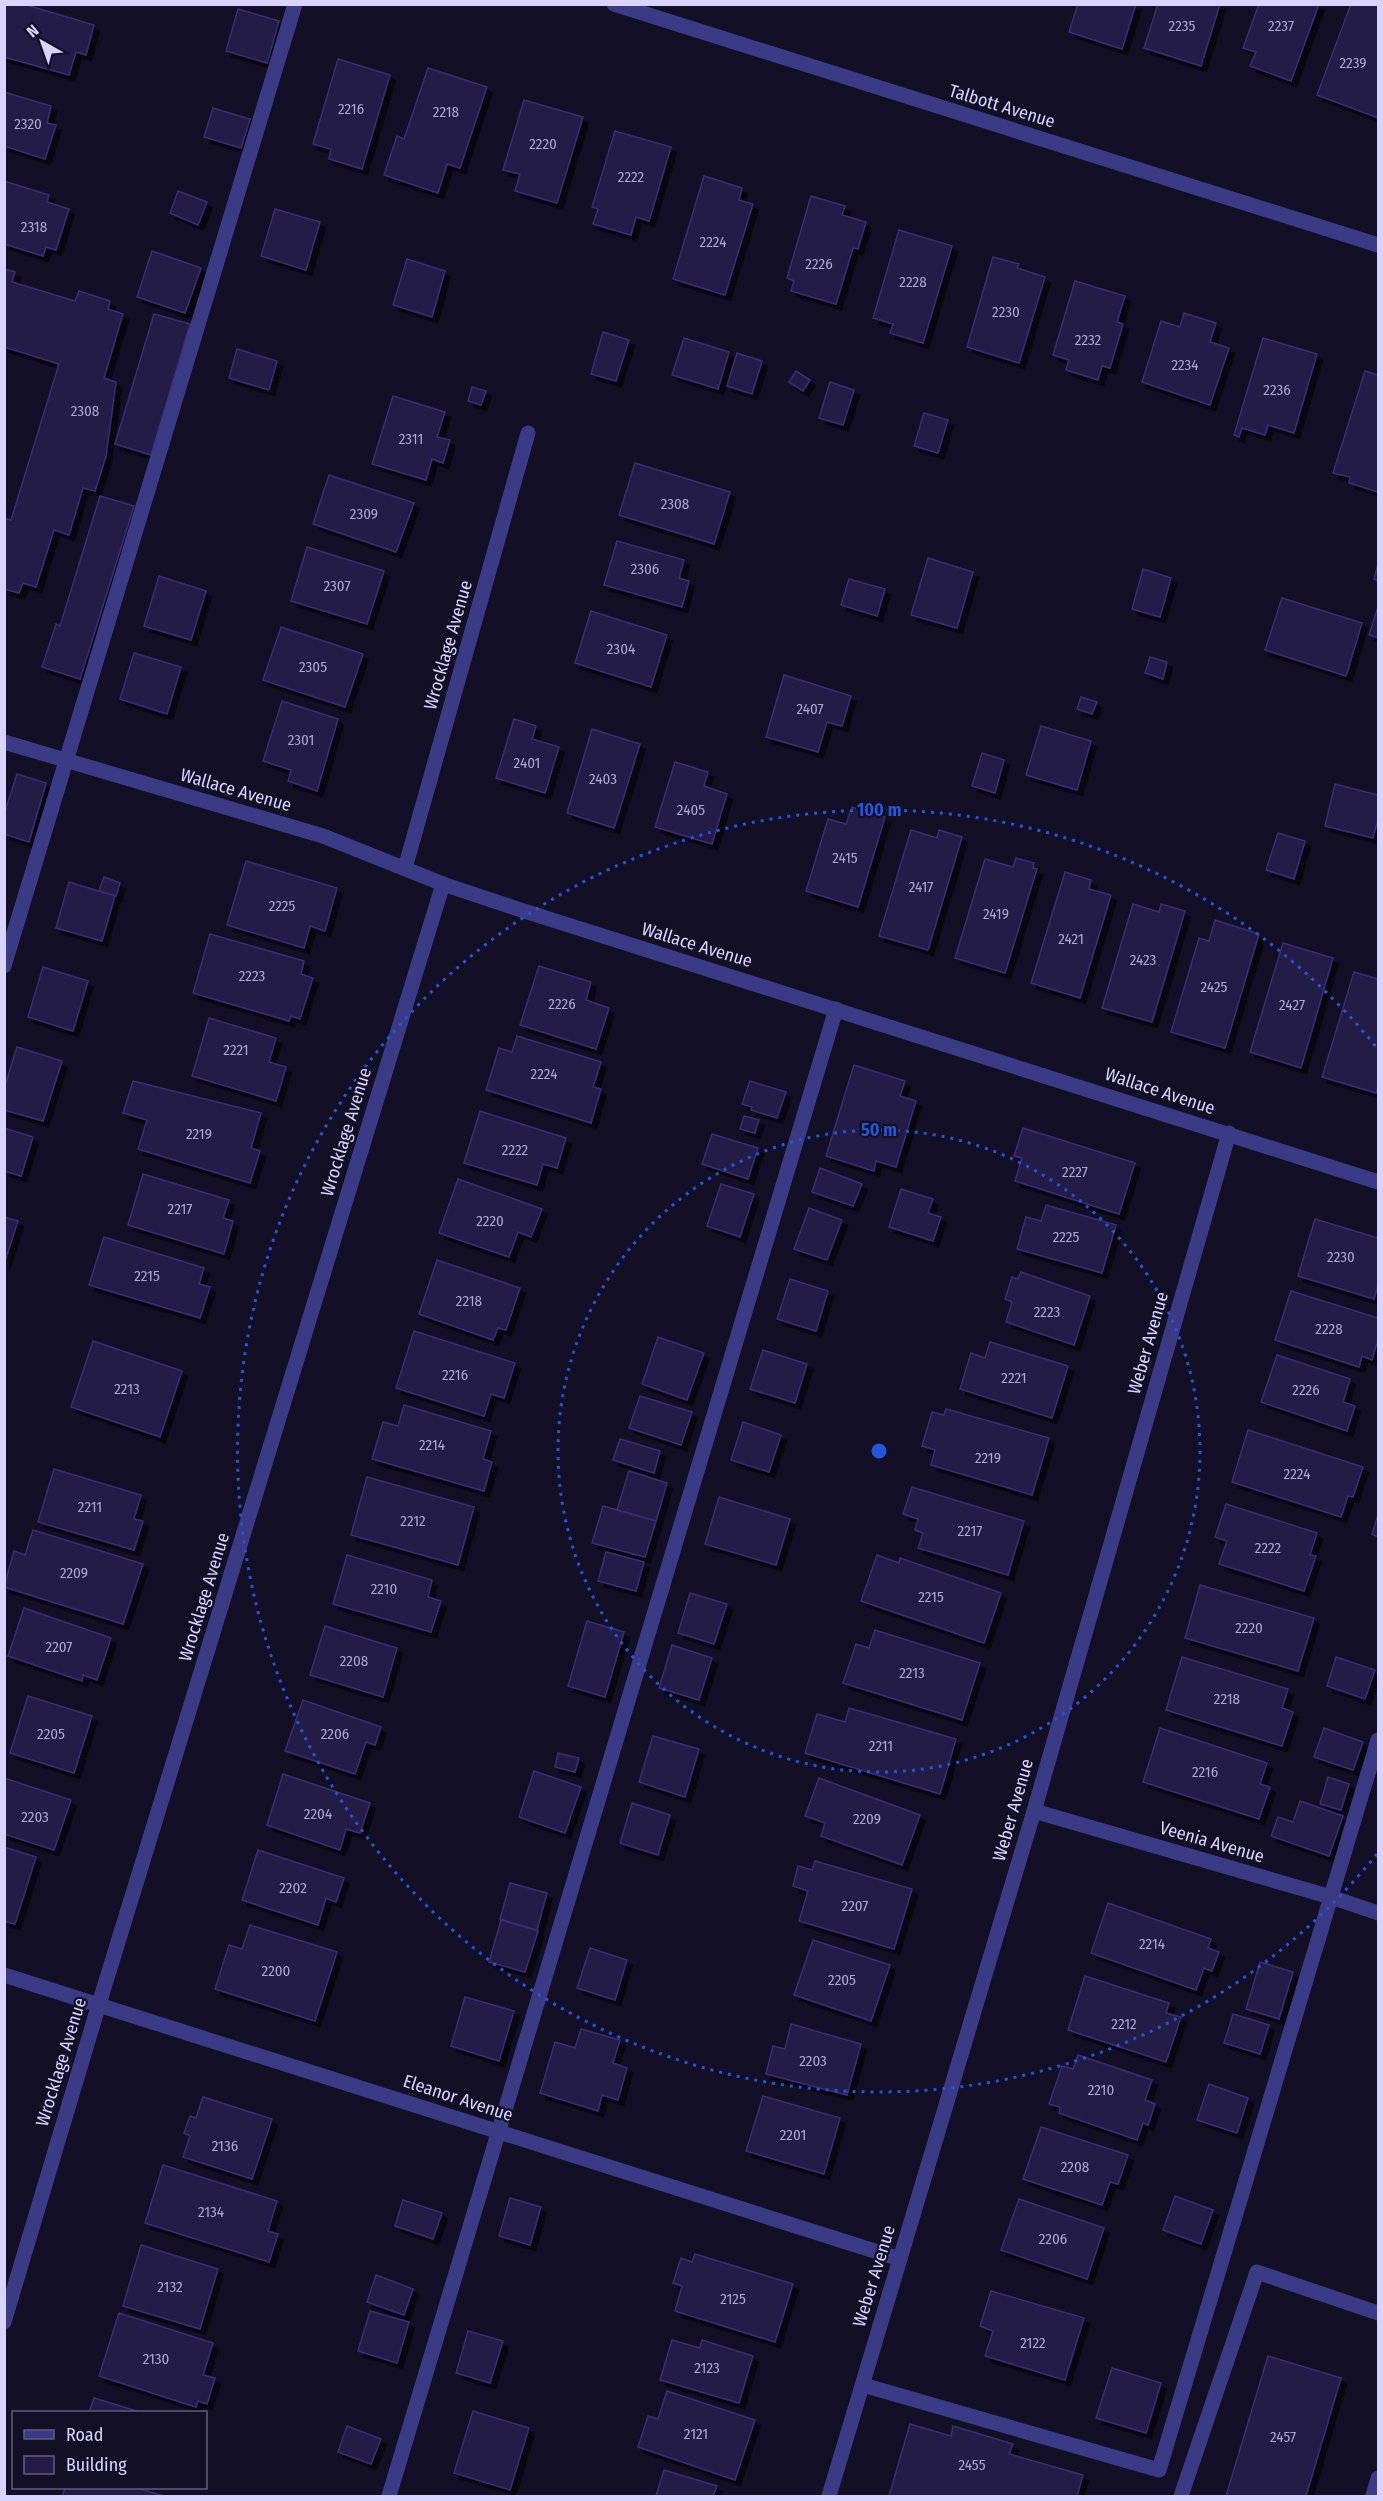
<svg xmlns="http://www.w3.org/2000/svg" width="1383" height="2501" viewBox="0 0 1383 2501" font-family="'Fira Sans Condensed',sans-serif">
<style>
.building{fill:#241b47;stroke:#3b2d73;stroke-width:1.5;filter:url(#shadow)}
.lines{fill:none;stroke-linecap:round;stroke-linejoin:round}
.minor{stroke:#3d3a85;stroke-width:15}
.ring{fill:none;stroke:#2655da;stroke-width:3;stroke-dasharray:3 6}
.labels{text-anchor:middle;stroke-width:4.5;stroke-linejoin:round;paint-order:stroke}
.number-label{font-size:15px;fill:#aca6d1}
.street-label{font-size:18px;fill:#d9d4ff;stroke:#130f26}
.centre{fill:#2655da;stroke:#130f26;stroke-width:3}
.ring-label{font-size:18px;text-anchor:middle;font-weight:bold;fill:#2655da;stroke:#130f26;stroke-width:4.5;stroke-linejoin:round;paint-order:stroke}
</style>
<defs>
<filter id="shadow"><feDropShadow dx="5.5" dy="5.5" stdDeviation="0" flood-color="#0009"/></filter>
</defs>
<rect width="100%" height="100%" fill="#130f26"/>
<g class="building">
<polygon points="4,4 23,4 94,25 86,55 76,52 69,75 4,57"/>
<polygon points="1078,4 1136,4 1122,49 1069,32"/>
<polygon points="1158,4 1220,4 1201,66 1144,48"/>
<polygon points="1259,4 1319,4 1291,81 1250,66 1256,52 1243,48"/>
<polygon points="1351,4 1378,4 1378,118 1317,95"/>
<polygon points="238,9 279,21 267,63 226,51"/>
<polygon points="338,59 390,75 362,169 329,159 331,149 313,144"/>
<polygon points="428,68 487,87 460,168 447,164 438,193 384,175 397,136 404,139"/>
<polygon points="4,92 51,106 47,123 56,125 45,159 4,146"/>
<polygon points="524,100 583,117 557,203 515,191 520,174 503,170"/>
<polygon points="213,108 250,119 241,148 204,137"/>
<polygon points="615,131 671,147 649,221 636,217 631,235 593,224 598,209 592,207"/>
<polygon points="704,176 742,188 739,200 753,204 725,295 673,279"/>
<polygon points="4,181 49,195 47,202 69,209 56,250 46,247 43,256 4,244"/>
<polygon points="178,191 207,202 198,225 170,213"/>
<polygon points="811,196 845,206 842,215 866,222 858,249 853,248 836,304 791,291 794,281 787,278"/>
<polygon points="275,209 320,222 306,270 261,256"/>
<polygon points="899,230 952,246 923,343 890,333 893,324 873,318"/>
<polygon points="152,251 201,268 185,313 137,297"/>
<polygon points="993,257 1019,264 1017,268 1045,277 1019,363 967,347"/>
<polygon points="407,259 445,271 432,317 393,305"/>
<polygon points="4,269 15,272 12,282 75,301 79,291 110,301 108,309 123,314 104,378 116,382 106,456 95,491 83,488 69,535 54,530 36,587 23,583 19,593 4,589 4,518 11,520 59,364 4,347"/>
<polygon points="1075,281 1125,296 1117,322 1123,324 1110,368 1102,366 1098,380 1066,370 1069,360 1053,355"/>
<polygon points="1184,313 1216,323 1210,342 1229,348 1210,405 1142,382 1161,321 1180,327"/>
<polygon points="154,314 190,324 151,455 115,444"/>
<polygon points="603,332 629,340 616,381 591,374"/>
<polygon points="684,338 729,352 718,389 672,375"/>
<polygon points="1263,338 1317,354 1294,433 1268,425 1265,435 1242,428 1239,437 1234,435"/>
<polygon points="237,349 277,361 269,390 229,378"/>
<polygon points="737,353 762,361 752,394 727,386"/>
<polygon points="796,371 810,380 803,391 789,382"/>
<polygon points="1365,371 1378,375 1378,492 1349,483 1350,477 1333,473"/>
<polygon points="830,382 854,390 843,425 819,418"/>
<polygon points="472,387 486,391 481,405 468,401"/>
<polygon points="393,396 445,412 437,437 450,440 443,463 432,459 426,480 372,464"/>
<polygon points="924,413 948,420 938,453 914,446"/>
<polygon points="635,463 730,492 714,544 619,515"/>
<polygon points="329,475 414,503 396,552 313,524"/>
<polygon points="100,496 134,506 80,679 42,667 56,624 60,626"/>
<polygon points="617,541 684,560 679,578 689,581 682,607 604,585"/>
<polygon points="307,547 384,571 367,624 291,601"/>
<polygon points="928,558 973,572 957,628 911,615"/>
<polygon points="1378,564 1378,581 1374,579"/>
<polygon points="1143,569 1171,578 1160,617 1132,609"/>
<polygon points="159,576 206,591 191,640 144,626"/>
<polygon points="849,579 885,589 877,616 841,605"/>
<polygon points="1282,598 1362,623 1346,676 1265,650"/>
<polygon points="1378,607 1378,638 1369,635"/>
<polygon points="591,611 667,635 651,687 575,663"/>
<polygon points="281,627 363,654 345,707 263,680"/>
<polygon points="134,653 181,667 167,714 120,699"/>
<polygon points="1150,657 1167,662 1163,679 1145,673"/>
<polygon points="784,675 851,696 842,726 827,722 818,752 766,737"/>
<polygon points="1081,697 1097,702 1092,714 1077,709"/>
<polygon points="282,701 338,719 317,791 288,781 291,770 263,761"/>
<polygon points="514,719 536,726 532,739 559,747 545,793 496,778"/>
<polygon points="1041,726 1091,741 1077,790 1026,775"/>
<polygon points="592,729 640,744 614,828 567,813"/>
<polygon points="982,753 1004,760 995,793 972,786"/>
<polygon points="675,762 708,772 704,786 727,794 712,844 655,827"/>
<polygon points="17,774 46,783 29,842 4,834 4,814"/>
<polygon points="1335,784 1378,795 1378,819 1373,838 1325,826"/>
<polygon points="852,807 885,817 858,907 806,891 828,819 846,824"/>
<polygon points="911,830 937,838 939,830 962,837 928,950 879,936"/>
<polygon points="1278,833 1305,841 1294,879 1266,870"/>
<polygon points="1016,858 1034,863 1033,868 1037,869 1005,973 955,958 985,859 1013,867"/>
<polygon points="246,861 337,888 325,931 310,926 304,948 227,925"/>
<polygon points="1065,872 1091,880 1089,889 1111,895 1080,998 1031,983"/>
<polygon points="104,877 120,883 116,896 99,891"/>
<polygon points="69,882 115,896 102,941 56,928"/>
<polygon points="1133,904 1159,912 1161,904 1185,911 1152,1022 1102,1008"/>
<polygon points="1215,920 1259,934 1225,1048 1171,1032 1199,938 1209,941"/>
<polygon points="210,934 304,961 301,974 313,978 300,1019 291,1016 289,1021 193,993"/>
<polygon points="1283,943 1333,958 1301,1068 1250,1052"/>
<polygon points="539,966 591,982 586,1000 609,1008 596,1049 520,1025"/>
<polygon points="43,967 88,981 73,1031 28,1017"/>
<polygon points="1354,972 1378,979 1378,1086 1376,1093 1322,1077"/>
<polygon points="209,1018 276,1038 269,1062 286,1067 276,1101 192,1076"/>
<polygon points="517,1036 601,1062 593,1087 601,1089 591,1123 486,1090 499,1048 512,1052"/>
<polygon points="17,1047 62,1061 43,1121 4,1110 4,1089"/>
<polygon points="854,1065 905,1081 900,1096 916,1101 896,1167 876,1161 874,1171 826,1156"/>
<polygon points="133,1081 261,1113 251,1148 260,1151 250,1183 138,1149 147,1120 123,1113"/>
<polygon points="750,1081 786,1092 777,1118 751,1110 752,1107 742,1104"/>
<polygon points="480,1111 566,1138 557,1168 543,1164 537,1185 464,1163"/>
<polygon points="744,1116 759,1120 755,1133 740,1129"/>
<polygon points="4,1128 33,1137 21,1176 4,1171"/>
<polygon points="1023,1128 1135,1163 1119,1214 1015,1181 1022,1158 1014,1156"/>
<polygon points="712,1134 758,1148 748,1179 702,1164"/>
<polygon points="820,1168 862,1184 853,1206 812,1192"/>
<polygon points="143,1174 229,1200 223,1218 233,1221 224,1254 128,1225"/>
<polygon points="458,1179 542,1209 531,1237 518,1232 509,1257 439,1233"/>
<polygon points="721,1184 754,1194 740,1237 707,1226"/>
<polygon points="901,1189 933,1199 928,1213 941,1217 933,1241 889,1227"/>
<polygon points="1046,1205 1116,1225 1102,1273 1017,1249 1026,1217 1041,1221"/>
<polygon points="809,1208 842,1220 827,1260 794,1249"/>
<polygon points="4,1217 18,1221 4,1264"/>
<polygon points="1315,1219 1378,1238 1378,1285 1374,1299 1298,1276"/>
<polygon points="104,1237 204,1268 199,1284 210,1287 200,1318 89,1285"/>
<polygon points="437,1260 520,1288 506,1330 498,1328 493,1340 419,1314"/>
<polygon points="1021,1272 1090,1296 1074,1345 1006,1322 1012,1302 1005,1299 1012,1277 1018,1279"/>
<polygon points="790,1279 828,1291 816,1331 777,1319"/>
<polygon points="1291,1291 1378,1318 1378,1339 1372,1360 1362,1356 1359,1367 1275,1340"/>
<polygon points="414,1331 515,1363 504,1398 491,1394 484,1416 396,1388"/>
<polygon points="658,1337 704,1353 687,1400 642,1384"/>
<polygon points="93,1341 182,1371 160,1437 71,1407"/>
<polygon points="990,1342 1068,1366 1052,1418 960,1389 971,1353 985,1358"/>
<polygon points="763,1350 807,1364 795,1403 750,1389"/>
<polygon points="1277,1355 1350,1379 1343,1402 1355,1406 1347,1431 1261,1402"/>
<polygon points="640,1396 692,1412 681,1445 629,1428"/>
<polygon points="404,1405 491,1431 483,1459 492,1462 484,1491 372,1459 383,1422 398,1426"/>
<polygon points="946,1409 1049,1438 1032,1495 931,1465 935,1450 922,1446 932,1412 944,1415"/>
<polygon points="743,1422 781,1435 769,1472 731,1460"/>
<polygon points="1248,1430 1363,1467 1353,1497 1348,1496 1341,1517 1232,1482"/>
<polygon points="620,1439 660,1451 654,1473 613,1460"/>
<polygon points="54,1469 141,1495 134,1519 143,1521 134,1550 38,1522"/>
<polygon points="629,1471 667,1483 656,1521 617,1510"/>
<polygon points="367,1477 474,1507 458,1565 351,1535"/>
<polygon points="912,1487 1024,1521 1008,1575 918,1548 923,1533 915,1530 918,1519 903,1514"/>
<polygon points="719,1497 790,1519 776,1565 705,1544"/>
<polygon points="1226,1504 1317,1533 1310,1555 1316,1556 1304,1591 1219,1564 1227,1541 1215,1537"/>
<polygon points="603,1506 656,1521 645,1557 592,1543"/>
<polygon points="1378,1515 1378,1537 1372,1534"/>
<polygon points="33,1530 143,1564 123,1624 4,1587 14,1551 25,1555"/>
<polygon points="606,1552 644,1562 636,1591 598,1581"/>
<polygon points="347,1555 432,1580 428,1597 441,1601 431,1632 333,1604"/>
<polygon points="877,1555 899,1563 900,1558 1001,1593 984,1643 861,1601"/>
<polygon points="1200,1585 1314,1618 1298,1671 1185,1638"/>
<polygon points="690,1593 727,1604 714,1644 678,1633"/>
<polygon points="24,1608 111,1638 97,1680 83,1675 82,1681 8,1656"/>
<polygon points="587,1621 624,1632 605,1697 568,1686"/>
<polygon points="325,1626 397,1648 383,1697 310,1675"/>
<polygon points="875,1630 980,1663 962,1720 843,1683 856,1644 869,1648"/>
<polygon points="672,1645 712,1658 699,1700 659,1688"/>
<polygon points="1182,1657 1288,1689 1282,1708 1293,1712 1282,1746 1166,1710"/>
<polygon points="1336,1657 1375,1670 1365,1699 1327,1686"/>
<polygon points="28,1696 92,1716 74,1773 10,1753"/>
<polygon points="303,1700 381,1727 375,1745 366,1742 355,1774 285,1751"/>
<polygon points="849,1708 956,1739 940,1794 805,1753 817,1714 845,1722"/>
<polygon points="1160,1728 1267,1763 1260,1784 1270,1787 1259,1819 1143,1782"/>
<polygon points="1324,1728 1363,1742 1353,1770 1314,1757"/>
<polygon points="653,1736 699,1749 685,1797 639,1782"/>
<polygon points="558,1753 579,1758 575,1772 555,1767"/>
<polygon points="534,1771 581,1787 565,1833 519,1817"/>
<polygon points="283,1774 370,1803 360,1833 346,1829 340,1850 267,1825"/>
<polygon points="1328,1777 1349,1784 1341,1810 1320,1804"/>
<polygon points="4,1778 71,1800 54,1850 4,1834"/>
<polygon points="819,1778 920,1815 902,1865 821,1836 825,1823 805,1816"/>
<polygon points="1300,1801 1343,1816 1329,1856 1271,1836 1278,1817 1293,1822"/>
<polygon points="632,1803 670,1815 658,1855 620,1843"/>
<polygon points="4,1847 36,1857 15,1924 4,1921"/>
<polygon points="258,1850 344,1878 336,1902 326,1898 318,1925 242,1900"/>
<polygon points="815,1861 912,1889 894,1949 799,1921 808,1891 793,1886 798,1866 812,1870"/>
<polygon points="510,1883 547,1893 537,1930 500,1919"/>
<polygon points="1108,1903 1211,1939 1208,1948 1219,1952 1212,1971 1204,1968 1196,1990 1091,1953"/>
<polygon points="501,1920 538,1931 525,1972 489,1962"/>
<polygon points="250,1925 337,1952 315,2021 215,1989 229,1945 242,1949"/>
<polygon points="813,1940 890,1965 871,2021 794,1995"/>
<polygon points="590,1948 627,1960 615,2000 577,1988"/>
<polygon points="1260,1962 1293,1972 1279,2019 1246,2009"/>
<polygon points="1085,1976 1169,2003 1166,2013 1181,2017 1166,2062 1068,2030"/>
<polygon points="465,1997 514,2011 499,2061 451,2046"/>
<polygon points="1233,2014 1269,2025 1260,2054 1224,2043"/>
<polygon points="791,2024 861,2044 847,2095 766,2074 773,2046 785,2049"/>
<polygon points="581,2029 620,2040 613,2063 627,2068 618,2100 602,2095 598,2111 540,2093 555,2042 575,2048"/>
<polygon points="1078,2055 1152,2080 1145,2100 1155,2104 1148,2125 1143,2123 1137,2140 1059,2113 1060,2107 1049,2104 1062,2066 1073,2069"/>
<polygon points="1209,2084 1248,2098 1237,2133 1197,2120"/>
<polygon points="763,2096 840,2118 824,2174 746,2151"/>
<polygon points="203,2097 272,2119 252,2179 183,2157 190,2136 184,2133 190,2116 196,2118"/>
<polygon points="1041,2127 1128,2155 1118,2184 1110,2182 1102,2205 1023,2179"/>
<polygon points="163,2165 277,2201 268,2231 278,2234 269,2262 145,2223"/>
<polygon points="1175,2196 1213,2210 1201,2244 1163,2230"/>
<polygon points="510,2198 541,2207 530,2245 499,2236"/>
<polygon points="1019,2199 1104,2228 1087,2279 1001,2250"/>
<polygon points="403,2200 442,2213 433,2239 395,2226"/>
<polygon points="141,2245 218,2269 200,2329 123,2306"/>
<polygon points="695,2254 793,2284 775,2342 675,2311 682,2286 673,2283 681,2258 692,2262"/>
<polygon points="376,2275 413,2289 404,2315 367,2302"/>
<polygon points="991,2291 1084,2318 1065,2380 985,2356 993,2331 980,2326"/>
<polygon points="370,2311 409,2322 397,2363 358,2351"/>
<polygon points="119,2313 213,2343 203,2375 215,2378 207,2404 198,2401 196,2407 99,2376"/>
<polygon points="468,2331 503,2341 490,2383 456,2373"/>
<polygon points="672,2340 700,2348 702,2340 753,2356 739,2403 660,2380"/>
<polygon points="1268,2356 1341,2378 1306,2496 1226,2496"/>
<polygon points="1112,2368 1161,2383 1146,2433 1096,2418"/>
<polygon points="667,2391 755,2420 735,2480 638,2447 648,2416 658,2419"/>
<polygon points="94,2398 140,2412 89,2412"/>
<polygon points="473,2411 529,2428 510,2490 454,2473"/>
<polygon points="910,2424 951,2436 953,2426 1013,2444 1009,2454 1083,2475 1077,2496 889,2496"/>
<polygon points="347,2426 381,2439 371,2464 338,2452"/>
<polygon points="664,2470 717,2486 713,2496 656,2496"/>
<polygon points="65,2488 137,2488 164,2496 62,2496"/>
</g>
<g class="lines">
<g class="minor">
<polyline points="614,4 1378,245"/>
<polyline points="4,742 323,836 443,884 521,910 1378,1182"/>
<polyline points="405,868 528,433"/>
<polyline points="4,966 295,4"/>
<polyline points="1034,1811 1331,1897 1378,1913"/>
<polyline points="4,1975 900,2259"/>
<polyline points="4,2322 99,2004 443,884"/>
<polyline points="863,2385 1159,2470 1378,1740"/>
<polyline points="389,2496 836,1009"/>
<polyline points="829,2496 1034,1811 1229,1133"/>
<polyline points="1181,2496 1257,2272 1378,2313"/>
<polyline points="1373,2496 1378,2478"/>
</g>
</g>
<g class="ring">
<circle cx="879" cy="1451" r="321"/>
<path d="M1377 1854A641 641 0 1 1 1377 1048"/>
</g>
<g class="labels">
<g class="number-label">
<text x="1182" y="31">2235</text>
<text x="1281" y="31">2237</text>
<text x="1353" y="68">2239</text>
<text x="351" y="114">2216</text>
<text x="446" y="117">2218</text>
<text x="28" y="129">2320</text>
<text x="543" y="149">2220</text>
<text x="631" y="182">2222</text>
<text x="34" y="232">2318</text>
<text x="713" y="247">2224</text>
<text x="819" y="269">2226</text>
<text x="913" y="287">2228</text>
<text x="1006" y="317">2230</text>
<text x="1088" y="345">2232</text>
<text x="1185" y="370">2234</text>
<text x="1277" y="395">2236</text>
<text x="85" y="416">2308</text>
<text x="411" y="444">2311</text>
<text x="675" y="509">2308</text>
<text x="364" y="519">2309</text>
<text x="645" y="574">2306</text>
<text x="337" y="591">2307</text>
<text x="621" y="654">2304</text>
<text x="313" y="672">2305</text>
<text x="810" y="714">2407</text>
<text x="301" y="745">2301</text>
<text x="527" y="768">2401</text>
<text x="603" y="784">2403</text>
<text x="691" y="815">2405</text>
<text x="845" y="863">2415</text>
<text x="921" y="892">2417</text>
<text x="282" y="911">2225</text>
<text x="996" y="919">2419</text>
<text x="1071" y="944">2421</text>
<text x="1143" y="965">2423</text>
<text x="252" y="981">2223</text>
<text x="1214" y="992">2425</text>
<text x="562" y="1009">2226</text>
<text x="1292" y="1010">2427</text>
<text x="236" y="1055">2221</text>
<text x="544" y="1079">2224</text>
<text x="199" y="1139">2219</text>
<text x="515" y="1155">2222</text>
<text x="1075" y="1177">2227</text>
<text x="180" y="1214">2217</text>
<text x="490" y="1226">2220</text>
<text x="1066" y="1242">2225</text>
<text x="1341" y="1262">2230</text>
<text x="147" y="1281">2215</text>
<text x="469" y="1306">2218</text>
<text x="1047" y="1317">2223</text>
<text x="1329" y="1334">2228</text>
<text x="455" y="1380">2216</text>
<text x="1014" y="1383">2221</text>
<text x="127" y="1394">2213</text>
<text x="1306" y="1395">2226</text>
<text x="432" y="1450">2214</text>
<text x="988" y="1463">2219</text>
<text x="1297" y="1479">2224</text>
<text x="90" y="1512">2211</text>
<text x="413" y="1526">2212</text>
<text x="970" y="1536">2217</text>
<text x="1268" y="1553">2222</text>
<text x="74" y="1578">2209</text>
<text x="384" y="1594">2210</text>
<text x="931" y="1602">2215</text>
<text x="1249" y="1633">2220</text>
<text x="59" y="1652">2207</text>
<text x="354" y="1666">2208</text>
<text x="912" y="1678">2213</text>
<text x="1227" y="1704">2218</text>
<text x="51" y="1739">2205</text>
<text x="335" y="1739">2206</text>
<text x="881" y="1751">2211</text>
<text x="1205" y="1777">2216</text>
<text x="318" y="1819">2204</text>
<text x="35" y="1822">2203</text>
<text x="867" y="1824">2209</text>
<text x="293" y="1893">2202</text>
<text x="855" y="1911">2207</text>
<text x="1152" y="1949">2214</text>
<text x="276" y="1976">2200</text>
<text x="842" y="1985">2205</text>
<text x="1124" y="2029">2212</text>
<text x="813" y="2066">2203</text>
<text x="1101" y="2095">2210</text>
<text x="793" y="2140">2201</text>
<text x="225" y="2151">2136</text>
<text x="1075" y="2172">2208</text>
<text x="211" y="2217">2134</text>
<text x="1053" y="2244">2206</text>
<text x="170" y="2292">2132</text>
<text x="733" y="2304">2125</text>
<text x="1033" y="2348">2122</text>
<text x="156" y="2364">2130</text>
<text x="707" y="2373">2123</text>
<text x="696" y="2439">2121</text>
<text x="1283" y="2442">2457</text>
<text x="972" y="2470">2455</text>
</g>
<g class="street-label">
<text transform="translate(1002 106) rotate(17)" y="6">Talbott Avenue</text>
<text transform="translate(448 645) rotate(-74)" y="6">Wrocklage Avenue</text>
<text transform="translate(236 790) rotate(16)" y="6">Wallace Avenue</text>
<text transform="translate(697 945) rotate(17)" y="6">Wallace Avenue</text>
<text transform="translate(1160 1091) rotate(18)" y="6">Wallace Avenue</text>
<text transform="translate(346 1132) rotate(-73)" y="6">Wrocklage Avenue</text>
<text transform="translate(1148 1343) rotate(-74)" y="6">Weber Avenue</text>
<text transform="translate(204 1597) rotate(-73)" y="6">Wrocklage Avenue</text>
<text transform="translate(1013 1810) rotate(-74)" y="6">Weber Avenue</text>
<text transform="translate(1212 1842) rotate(16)" y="6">Veenia Avenue</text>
<text transform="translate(61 2062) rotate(-73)" y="6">Wrocklage Avenue</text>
<text transform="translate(458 2098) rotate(18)" y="6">Eleanor Avenue</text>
<text transform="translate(874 2276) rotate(-73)" y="6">Weber Avenue</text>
</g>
</g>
<circle cx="879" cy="1451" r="9" class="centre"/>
<g class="ring-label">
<text x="879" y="816">100 m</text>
<text x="879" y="1136">50 m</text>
</g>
<rect width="1383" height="2501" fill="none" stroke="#d9d4ff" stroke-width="12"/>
<rect x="12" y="2411" width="195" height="78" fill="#130f26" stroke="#625e7d" stroke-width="1.5"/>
<rect x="24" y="2430" width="30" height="9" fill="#3d3a85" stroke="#625e7d" stroke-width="1.5"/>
<text x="66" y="2441" font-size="18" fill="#d9d4ff">Road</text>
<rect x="24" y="2456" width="30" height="18" fill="#241b47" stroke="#625e7d" stroke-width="1.5"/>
<text x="66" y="2471" font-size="18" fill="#d9d4ff">Building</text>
<g transform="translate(42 42) rotate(320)" stroke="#130f26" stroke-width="4.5" paint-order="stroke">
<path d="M0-4.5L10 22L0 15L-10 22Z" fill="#d9d4ff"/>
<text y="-9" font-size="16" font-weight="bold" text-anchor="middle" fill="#d9d4ff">N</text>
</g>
</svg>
